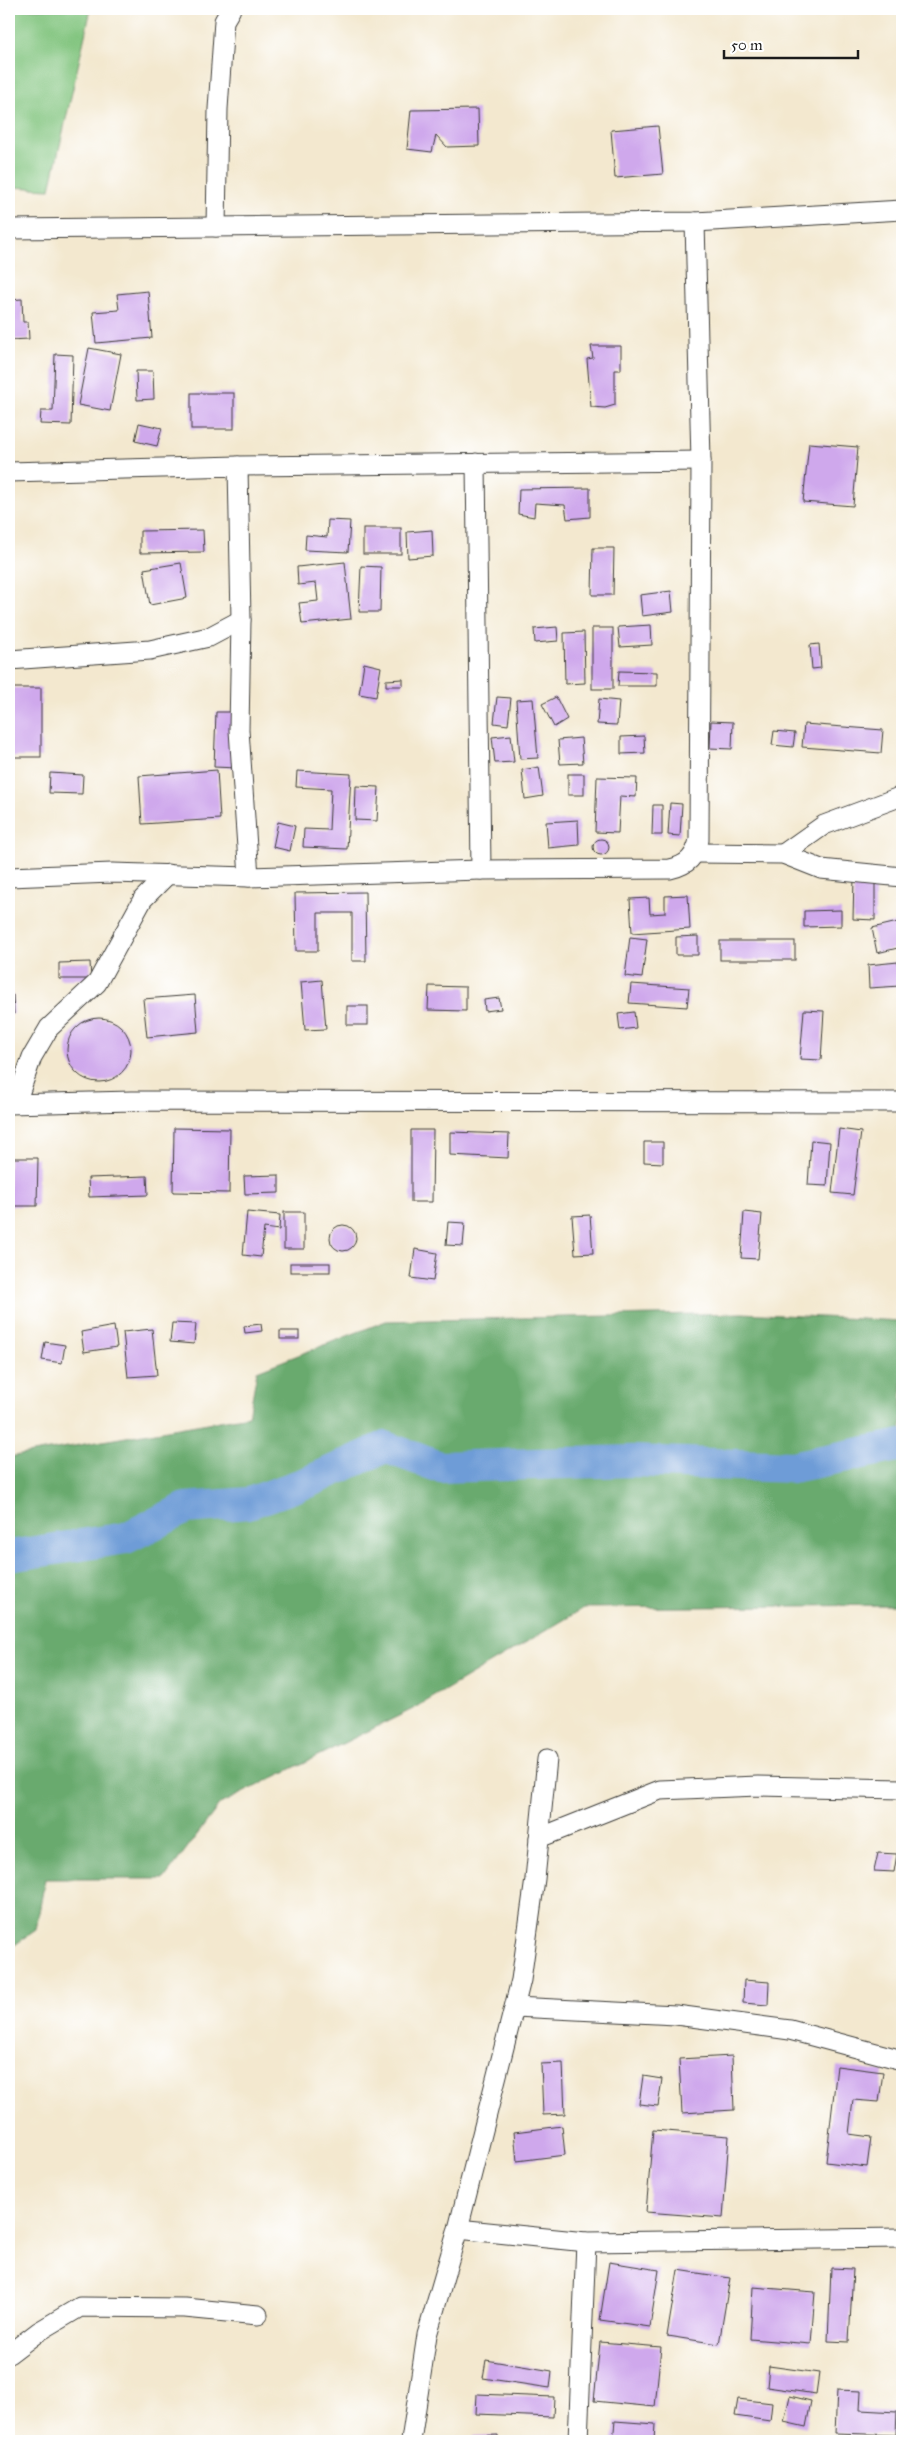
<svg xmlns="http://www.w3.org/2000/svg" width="911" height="2450" viewBox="0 0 911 2450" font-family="'IM FELL Great Primer',serif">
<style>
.green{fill:#82c57f;stroke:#4f704e}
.forest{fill:#69aa6e;stroke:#426345}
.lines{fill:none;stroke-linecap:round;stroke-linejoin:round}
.river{stroke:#6e9cd7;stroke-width:32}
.building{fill:#cfa8ec}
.minor-casing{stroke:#3c3b37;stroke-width:21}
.minor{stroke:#fff;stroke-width:19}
</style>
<rect width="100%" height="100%" fill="#fff"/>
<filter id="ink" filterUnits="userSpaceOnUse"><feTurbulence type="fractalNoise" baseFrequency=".02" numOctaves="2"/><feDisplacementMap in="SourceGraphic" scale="10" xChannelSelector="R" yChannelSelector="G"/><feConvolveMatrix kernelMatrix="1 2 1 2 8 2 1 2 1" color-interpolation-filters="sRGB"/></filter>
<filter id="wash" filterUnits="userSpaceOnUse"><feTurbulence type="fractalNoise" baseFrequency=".0096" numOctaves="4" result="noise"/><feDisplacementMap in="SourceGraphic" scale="20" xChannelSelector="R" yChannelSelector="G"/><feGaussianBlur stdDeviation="1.12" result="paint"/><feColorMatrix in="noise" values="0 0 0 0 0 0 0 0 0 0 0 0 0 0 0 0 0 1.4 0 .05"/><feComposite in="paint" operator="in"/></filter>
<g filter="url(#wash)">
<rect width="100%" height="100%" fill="#f3e8cf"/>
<polygon class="green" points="9,9 91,9 50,189 9,187"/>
<polygon class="forest" points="742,1313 902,1321 902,1605 584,1608 415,1708 220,1804 164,1879 45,1879 36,1930 9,1949 9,1457 249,1416 257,1371 386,1321"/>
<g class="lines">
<polyline class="river" points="9,1556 126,1538 186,1508 249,1503 308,1482 385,1447 440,1467 632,1461 792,1467 902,1445"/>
</g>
<g id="blocks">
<g class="building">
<polygon points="478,109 479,146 447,147 436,135 432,152 407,149 411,110"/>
<polygon points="658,126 663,174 615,178 611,130"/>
<polygon points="148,291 152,338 96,343 93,312 119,310 117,294"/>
<polygon points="22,299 23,322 28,322 29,339 9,340 9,300"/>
<polygon points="591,346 621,346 621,370 615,370 615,405 605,408 591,407 587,359 593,358"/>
<polygon points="89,348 121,354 110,411 78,405"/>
<polygon points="55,354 73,355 71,425 40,424 41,411 53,411"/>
<polygon points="136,371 153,371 154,399 137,400"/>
<rect x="191" y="393" width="43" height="36"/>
<polygon points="139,423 162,428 157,446 135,441"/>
<polygon points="809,443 858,447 853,506 803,502"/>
<polygon points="590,488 590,517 567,519 565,505 535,503 534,517 518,514 519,489"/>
<polygon points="328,520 350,521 348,552 305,550 306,535 327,537"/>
<rect x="363" y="528" width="38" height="26"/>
<polygon points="203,530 204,552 140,553 140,531"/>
<polygon points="432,530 433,556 408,558 407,532"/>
<polygon points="593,548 614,548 613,595 592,595"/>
<polygon points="345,562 351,619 302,624 299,603 318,601 316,583 298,585 297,567"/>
<polygon points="181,563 187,598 150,605 144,569"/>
<polygon points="361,566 381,567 380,612 359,612"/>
<polygon points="671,591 673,612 642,616 640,595"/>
<polygon points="651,625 652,645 620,647 618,627"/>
<polygon points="557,627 558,641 535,643 534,629"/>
<rect x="592" y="628" width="21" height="61"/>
<polygon points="584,632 585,683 565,684 564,633"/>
<polygon points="819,644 821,668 812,669 810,645"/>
<polygon points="364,663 381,667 376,697 359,694"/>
<polygon points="619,671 657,672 657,686 618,686"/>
<polygon points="403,679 403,686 386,686 386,680"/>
<rect x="9" y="688" width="32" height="69"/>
<polygon points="497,697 511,698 508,725 494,723"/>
<polygon points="556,697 567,719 554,727 542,704"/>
<polygon points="533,699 538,758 520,759 516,700"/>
<polygon points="599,699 619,701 617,725 597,724"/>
<polygon points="216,712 237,712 237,768 214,767"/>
<polygon points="711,721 733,722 732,749 710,748"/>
<polygon points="804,724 883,730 881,753 802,747"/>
<polygon points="774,731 795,733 793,747 772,745"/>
<polygon points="511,735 514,762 495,763 492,737"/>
<polygon points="644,736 645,753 621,754 621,737"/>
<polygon points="581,738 583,763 560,764 558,740"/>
<polygon points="539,767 543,796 525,799 522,770"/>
<polygon points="217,770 220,819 142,824 139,776"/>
<polygon points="297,771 351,774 347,849 303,847 304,829 329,830 331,789 296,787"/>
<polygon points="50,773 83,775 82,794 49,793"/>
<rect x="568" y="774" width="16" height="21"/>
<polygon points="597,777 637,778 636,797 620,796 618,833 595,832"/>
<polygon points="356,786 379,787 377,821 355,820"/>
<polygon points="670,803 682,804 680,836 668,835"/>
<polygon points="653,805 662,805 662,835 652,835"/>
<polygon points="578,820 579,845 548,848 546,822"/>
<polygon points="278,822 295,826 290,851 273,847"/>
<circle cx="601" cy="847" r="8"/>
<polygon points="854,877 875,877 875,920 853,919"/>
<polygon points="365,892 366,961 352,961 352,913 318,913 318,951 296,951 295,893"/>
<polygon points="688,895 690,929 632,933 630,899 649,898 650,914 665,913 665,896"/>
<polygon points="841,910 841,926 804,927 804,911"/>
<polygon points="902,921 902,947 877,953 872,928"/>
<polygon points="698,936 698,955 676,955 676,937"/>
<polygon points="630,937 647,939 642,978 625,976"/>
<rect x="720" y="941" width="75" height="19"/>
<polygon points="90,962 91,979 59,979 59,963"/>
<polygon points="898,962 900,986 869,988 868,965"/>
<polygon points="322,980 326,1029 305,1030 301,982"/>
<polygon points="631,984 689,988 687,1007 629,1003"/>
<polygon points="429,986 466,987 466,1011 428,1010"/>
<polygon points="13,995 14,1014 9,1014 9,996"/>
<polygon points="195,995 198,1032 147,1037 143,999"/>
<polygon points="499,998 501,1009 485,1011 484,1000"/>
<rect x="347" y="1006" width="21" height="19"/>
<polygon points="804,1010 824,1011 821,1060 800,1059"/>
<polygon points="634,1012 636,1028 620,1030 618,1014"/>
<circle cx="99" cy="1050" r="32"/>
<polygon points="174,1128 230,1129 229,1193 173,1192"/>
<polygon points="839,1129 861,1132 853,1195 832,1193"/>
<polygon points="411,1130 433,1130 432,1202 411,1202"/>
<polygon points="450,1132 509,1134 508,1158 450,1155"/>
<polygon points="811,1140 830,1142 827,1186 808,1185"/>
<polygon points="644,1142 663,1142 663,1163 644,1162"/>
<polygon points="9,1158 38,1158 37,1206 9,1206"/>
<polygon points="279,1175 279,1193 245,1194 244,1176"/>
<polygon points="147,1176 148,1195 89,1197 88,1178"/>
<polygon points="247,1212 280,1215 279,1230 264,1228 261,1257 243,1255"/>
<rect x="284" y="1212" width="20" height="37"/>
<polygon points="744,1212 762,1214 758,1259 741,1258"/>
<polygon points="590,1215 593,1253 575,1254 572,1216"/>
<polygon points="448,1222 465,1223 463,1246 446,1245"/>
<circle cx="343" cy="1238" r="13"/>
<polygon points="415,1249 437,1253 433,1281 411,1278"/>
<rect x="290" y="1263" width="40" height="9"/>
<polygon points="172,1323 196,1324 194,1344 170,1342"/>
<polygon points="261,1324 262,1331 245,1333 244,1326"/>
<polygon points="114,1326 117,1347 84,1352 81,1332"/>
<polygon points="152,1329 157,1375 128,1377 123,1332"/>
<rect x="280" y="1331" width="19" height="8"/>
<polygon points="45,1342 65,1345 62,1363 42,1360"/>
<polygon points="878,1853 897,1854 894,1872 874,1871"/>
<polygon points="744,1980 769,1982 768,2005 743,2003"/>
<polygon points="732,2056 734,2110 682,2113 679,2059"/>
<polygon points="563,2063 565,2114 543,2115 541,2064"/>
<polygon points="837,2066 883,2072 879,2102 853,2100 849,2134 871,2137 867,2167 826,2162"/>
<polygon points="643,2076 662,2079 658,2106 639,2104"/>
<polygon points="562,2126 565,2155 517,2161 514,2132"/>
<polygon points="653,2130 729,2136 723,2218 646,2212"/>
<polygon points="609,2262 659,2270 650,2327 600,2320"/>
<polygon points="831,2268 853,2269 849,2342 828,2341"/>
<polygon points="678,2270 730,2278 719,2344 667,2336"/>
<polygon points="753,2287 815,2292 811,2344 750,2339"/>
<polygon points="901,2324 902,2324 902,2354 899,2354"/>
<polygon points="600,2342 661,2347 655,2407 594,2401"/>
<polygon points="486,2360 552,2371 550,2388 483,2378"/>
<polygon points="769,2366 819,2373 816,2394 767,2387"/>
<polygon points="837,2390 861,2391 860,2410 897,2412 896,2435 835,2433"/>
<polygon points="477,2394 554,2397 553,2417 476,2414"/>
<polygon points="790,2396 811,2401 806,2427 784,2422"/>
<polygon points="738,2399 772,2403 770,2421 735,2416"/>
<polygon points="615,2421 655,2424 654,2441 613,2441"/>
<polygon points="498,2435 498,2441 473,2441 473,2436"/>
</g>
</g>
</g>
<g filter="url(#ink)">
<use href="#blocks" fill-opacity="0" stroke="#3c3b37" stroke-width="1"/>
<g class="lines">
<g class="minor-casing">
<g id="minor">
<polyline points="216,227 218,109 224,21 231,9"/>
<polyline points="9,229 695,222 902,210"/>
<polyline points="476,463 481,870"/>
<polyline points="238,466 701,461"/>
<polyline points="9,472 238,466 241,620 239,730 249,877 112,873 9,877"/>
<polyline points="9,660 150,650 209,637 241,620"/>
<polyline points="696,853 783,854 821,869 902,877"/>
<polyline points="783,854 824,825 902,796"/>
<path d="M249,877l232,-7 189,-1c18,-4 25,-12 29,-29l2,-379 -6,-239"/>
<polyline points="16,1103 32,1057 49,1028 97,983 143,899 168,874"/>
<polyline points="9,1104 132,1101 902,1102"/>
<polyline points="539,1838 660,1790 758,1786 902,1789"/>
<polyline points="515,2007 676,2015 790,2030 902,2060"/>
<polyline points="458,2229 586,2242 902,2238"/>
<polyline points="9,2354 38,2332 80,2307 185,2308 258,2315"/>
<polyline points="411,2441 427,2335 458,2229 521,1980 535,1879 547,1759"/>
<polyline points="578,2441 586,2242"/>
</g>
</g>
<use href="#minor" class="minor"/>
</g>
</g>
<rect width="911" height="2450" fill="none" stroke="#fff" stroke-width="30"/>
<path d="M724 50v8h134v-8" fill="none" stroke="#1c1c1c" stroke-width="2.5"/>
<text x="731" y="50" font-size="15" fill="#1c1c1c" stroke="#ffffff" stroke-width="4" paint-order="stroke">50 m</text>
</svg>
